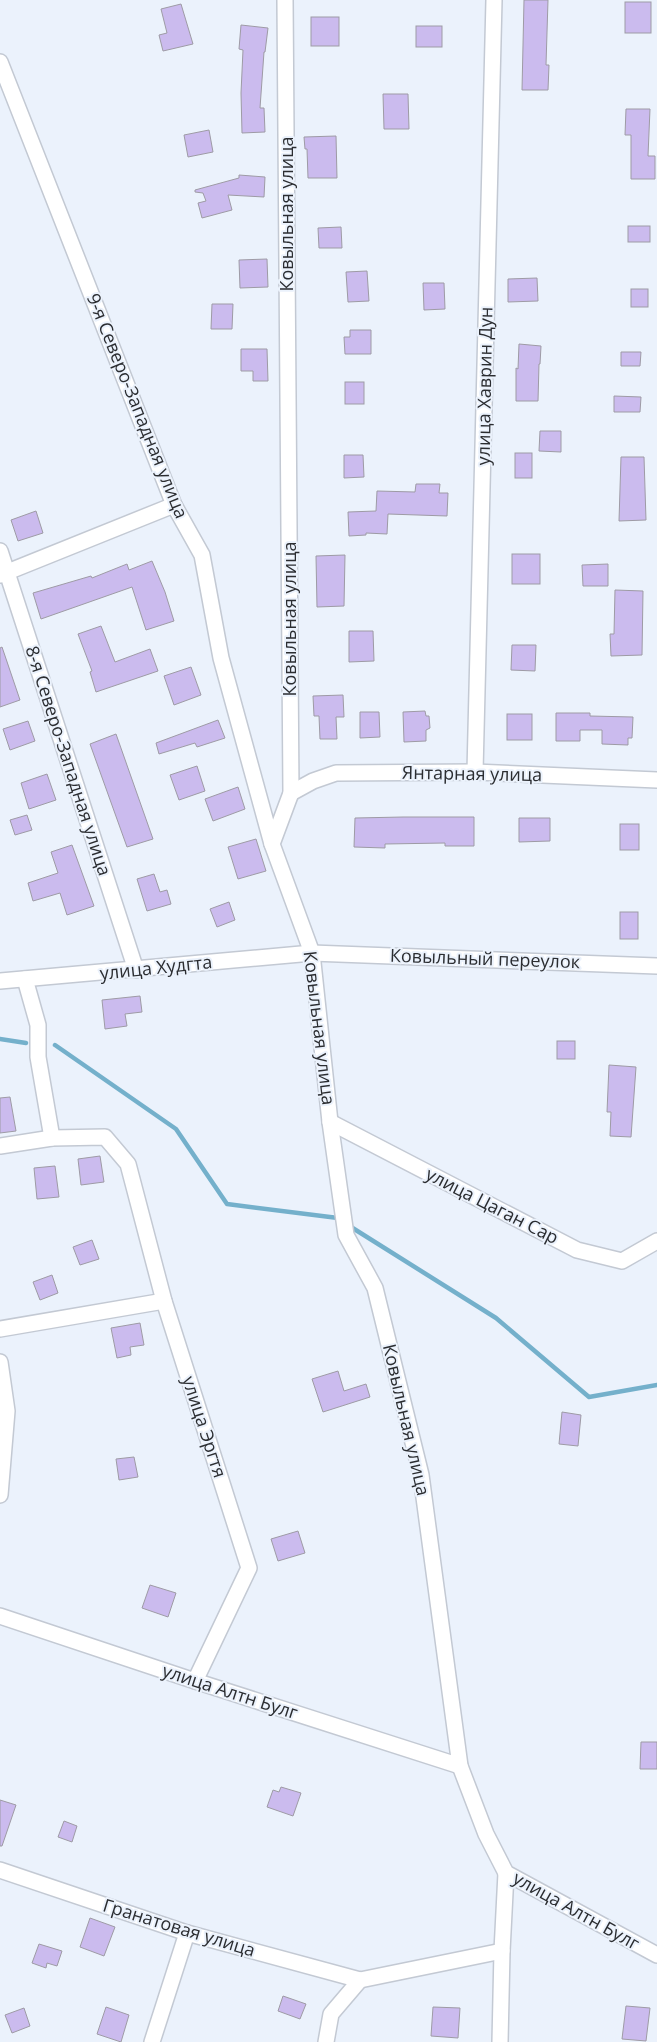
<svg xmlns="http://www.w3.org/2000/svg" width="657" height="2042" viewBox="0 0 657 2042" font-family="'Open Sans',sans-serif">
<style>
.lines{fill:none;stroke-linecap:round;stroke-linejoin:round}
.stream{stroke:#74b0cb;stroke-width:4.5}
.building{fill:#cbbbee;stroke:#9e9ba5}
.minor-casing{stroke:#c3c9d3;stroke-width:18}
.minor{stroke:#fff;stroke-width:15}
.labels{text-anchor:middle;stroke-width:4;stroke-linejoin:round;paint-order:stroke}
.street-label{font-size:18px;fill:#2b2d31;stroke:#ebf2fc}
</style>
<rect width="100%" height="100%" fill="#ebf2fc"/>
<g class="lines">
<g class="stream">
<polyline points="0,1039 26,1043"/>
<polyline points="55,1045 176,1129 227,1204 338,1218"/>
<polyline points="351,1227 496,1318 589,1397 657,1385"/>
</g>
</g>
<g class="building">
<polygon points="524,0 548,0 546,65 549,65 548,90 522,90"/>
<rect x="625" y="2" width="26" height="31"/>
<polygon points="181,4 193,44 163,51 159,35 167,33 161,9"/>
<rect x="311" y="17" width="28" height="29"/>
<polygon points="241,25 268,28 265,52 264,52 260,108 264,108 265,132 242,133 241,93 243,50 239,49"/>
<rect x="416" y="26" width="26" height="21"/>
<polygon points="383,94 408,94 409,129 384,129"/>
<polygon points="626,109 650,109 648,156 655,156 655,179 631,179 631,135 625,135"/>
<polygon points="209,130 213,152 188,157 184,135"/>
<polygon points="336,136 337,178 308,178 307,149 305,149 304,137"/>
<polygon points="239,175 265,177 264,197 228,195 232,210 202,218 198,203 206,201 203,193 195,192 195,190 239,178"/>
<rect x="628" y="226" width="22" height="16"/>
<polygon points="341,227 342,248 319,248 318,228"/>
<polygon points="267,259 268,287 240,288 239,260"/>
<polygon points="367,271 369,301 348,302 346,272"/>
<polygon points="537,278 538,301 508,302 508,279"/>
<polygon points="423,283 444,283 445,309 424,310"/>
<rect x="631" y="289" width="17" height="18"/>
<polygon points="212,304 233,304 232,329 211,329"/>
<polygon points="350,330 371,330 371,354 345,354 344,337 350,337"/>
<polygon points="519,344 541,346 540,364 539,364 538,401 516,401 516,368 518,369"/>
<polygon points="241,349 267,349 268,381 253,381 253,371 241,371"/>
<polygon points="621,352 641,352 640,366 621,366"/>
<rect x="345" y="382" width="19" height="22"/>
<polygon points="614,396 641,397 640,412 614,412"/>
<polygon points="540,431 561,431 561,452 539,451"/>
<rect x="515" y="453" width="17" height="25"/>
<polygon points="344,455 363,455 364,477 344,478"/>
<polygon points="621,457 644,457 646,520 619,521"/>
<polygon points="416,484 440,484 439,493 448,493 447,516 388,514 387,534 366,533 366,535 349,536 348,512 376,511 377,491 415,492"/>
<polygon points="36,511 43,533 18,541 11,520"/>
<rect x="512" y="554" width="28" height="30"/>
<polygon points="345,555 344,606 317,607 316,556"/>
<polygon points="152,561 165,592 174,621 146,630 132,587 41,619 33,593 91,576 92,578 127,564 129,570"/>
<polygon points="608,564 608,586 583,586 582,565"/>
<polygon points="615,590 643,591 642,655 611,656 610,634 614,634"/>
<polygon points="101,626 115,662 150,649 158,671 96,692 90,672 92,671 78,634"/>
<polygon points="349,631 373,631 374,661 349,662"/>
<polygon points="512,645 536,645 535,671 511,670"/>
<polygon points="2,647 20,700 0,707 0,648"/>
<polygon points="191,667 201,695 174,705 164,676"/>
<polygon points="343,695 344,717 336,717 337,739 320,739 319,716 314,716 313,696"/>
<polygon points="425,711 426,716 429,716 430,728 426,730 426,741 404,742 403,712"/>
<polygon points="360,712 379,712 380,737 360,738"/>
<polygon points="556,713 590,713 590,716 633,717 632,738 628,738 628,745 602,744 602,730 580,730 580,741 556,741"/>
<rect x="507" y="714" width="25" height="26"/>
<polygon points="218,720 225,738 197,747 195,743 159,754 156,743"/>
<polygon points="28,721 35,741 10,750 3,729"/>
<polygon points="116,734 153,839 127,847 90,744"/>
<polygon points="197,766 205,791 179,800 170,775"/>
<polygon points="47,774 56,800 29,809 21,783"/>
<polygon points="238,787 245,809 213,821 205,799"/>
<polygon points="27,815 32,830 15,835 10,820"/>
<polygon points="403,817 474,817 474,846 445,846 445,843 385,844 385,848 354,847 355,818"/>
<polygon points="519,818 550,818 550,841 519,842"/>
<rect x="620" y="824" width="19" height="26"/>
<polygon points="256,839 266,871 238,879 228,847"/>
<polygon points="72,845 94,906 67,915 60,893 33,901 28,883 58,873 51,852"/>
<polygon points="154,874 160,892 167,890 171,904 147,911 137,879"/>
<polygon points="229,902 235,920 217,927 210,909"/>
<rect x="620" y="912" width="18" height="27"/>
<polygon points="140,996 142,1012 125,1014 127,1026 105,1029 102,1000"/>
<rect x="557" y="1041" width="18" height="18"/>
<polygon points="609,1065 636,1067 631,1137 610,1136 611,1112 607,1112"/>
<polygon points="10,1097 16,1131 0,1133 0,1098"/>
<polygon points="100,1156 104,1182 81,1185 78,1159"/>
<polygon points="55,1166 59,1197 37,1199 34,1168"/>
<polygon points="92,1240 99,1259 80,1265 73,1247"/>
<polygon points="52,1275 58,1293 40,1300 33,1282"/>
<polygon points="140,1323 144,1345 130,1347 131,1355 117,1358 111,1328"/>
<polygon points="338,1371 344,1391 366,1384 370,1397 323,1412 312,1379"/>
<polygon points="562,1412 581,1415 578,1446 559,1444"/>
<polygon points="134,1457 138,1477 119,1480 116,1459"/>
<polygon points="298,1531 305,1553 278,1561 271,1539"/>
<polygon points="150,1585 176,1593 168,1617 142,1608"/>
<polygon points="641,1742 657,1742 657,1769 640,1769"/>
<polygon points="281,1787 301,1793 293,1816 267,1807 273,1790 279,1792"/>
<polygon points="0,1800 16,1805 2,1846 0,1846"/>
<polygon points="64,1821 77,1826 72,1842 58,1837"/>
<polygon points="90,1918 115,1927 104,1956 80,1947"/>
<polygon points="39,1944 62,1951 57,1966 47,1963 46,1968 32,1963"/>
<polygon points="283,1996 306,2004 300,2019 278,2011"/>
<polygon points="626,2006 650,2008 646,2041 622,2039"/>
<polygon points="106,2007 129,2015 121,2042 97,2034"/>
<polygon points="433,2007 460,2008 458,2038 431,2036"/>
<polygon points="24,2008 30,2026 12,2033 5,2015"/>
</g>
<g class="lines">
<g class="minor-casing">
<g id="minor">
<polyline points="285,0 291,793 272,844 312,953 330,1122 346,1235 375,1288 421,1475 460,1766 486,1834 506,1873 657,1955"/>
<polyline points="0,62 174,505 202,555 221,658 272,844"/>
<polyline points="0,551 136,970"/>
<polyline points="0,575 174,505"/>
<polyline points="475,772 494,0"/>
<polyline points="291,793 313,781 336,773 475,772 657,780"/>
<polyline points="25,979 38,1025 38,1057 52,1138"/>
<polyline points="0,981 312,953 657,966"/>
<polyline points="330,1122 577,1250 622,1261 657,1241"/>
<polyline points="0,1146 52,1138 105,1137 128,1164 164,1301 249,1568 195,1681"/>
<polyline points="0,1329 164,1301"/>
<polyline points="0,1362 7,1411 0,1495"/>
<polyline points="0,1616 195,1681 460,1766"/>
<polyline points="0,1870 187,1933 360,1980 502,1951"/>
<polyline points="152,2042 187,1933"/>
<polyline points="326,2042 331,2014 360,1980"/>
<polyline points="500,2042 502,1951 506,1873"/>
</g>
</g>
<use href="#minor" class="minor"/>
</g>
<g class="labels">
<g class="street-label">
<text transform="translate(287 214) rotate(-90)" y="6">Ковыльная улица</text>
<text transform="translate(485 386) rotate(-89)" y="6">улица Хаврин Дун</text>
<text transform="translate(137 406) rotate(68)" y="6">9-я Северо-Западная улица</text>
<text transform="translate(290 619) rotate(-90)" y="6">Ковыльная улица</text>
<text transform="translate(68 761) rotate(72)" y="6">8-я Северо-Западная улица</text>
<text transform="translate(472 774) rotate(1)" y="6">Янтарная улица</text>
<text transform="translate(485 959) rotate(2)" y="6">Ковыльный переулок</text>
<text transform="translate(156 968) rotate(-6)" y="6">улица Худгта</text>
<text transform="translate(319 1028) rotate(83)" y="6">Ковыльная улица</text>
<text transform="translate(492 1206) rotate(27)" y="6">улица Цаган Сар</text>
<text transform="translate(406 1420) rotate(77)" y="6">Ковыльная улица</text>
<text transform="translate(204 1427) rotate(72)" y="6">улица Эргтя</text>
<text transform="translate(230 1692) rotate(18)" y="6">улица Алтн Булг</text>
<text transform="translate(576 1911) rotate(29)" y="6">улица Алтн Булг</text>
<text transform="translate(179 1928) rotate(17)" y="6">Гранатовая улица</text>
</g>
</g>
</svg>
